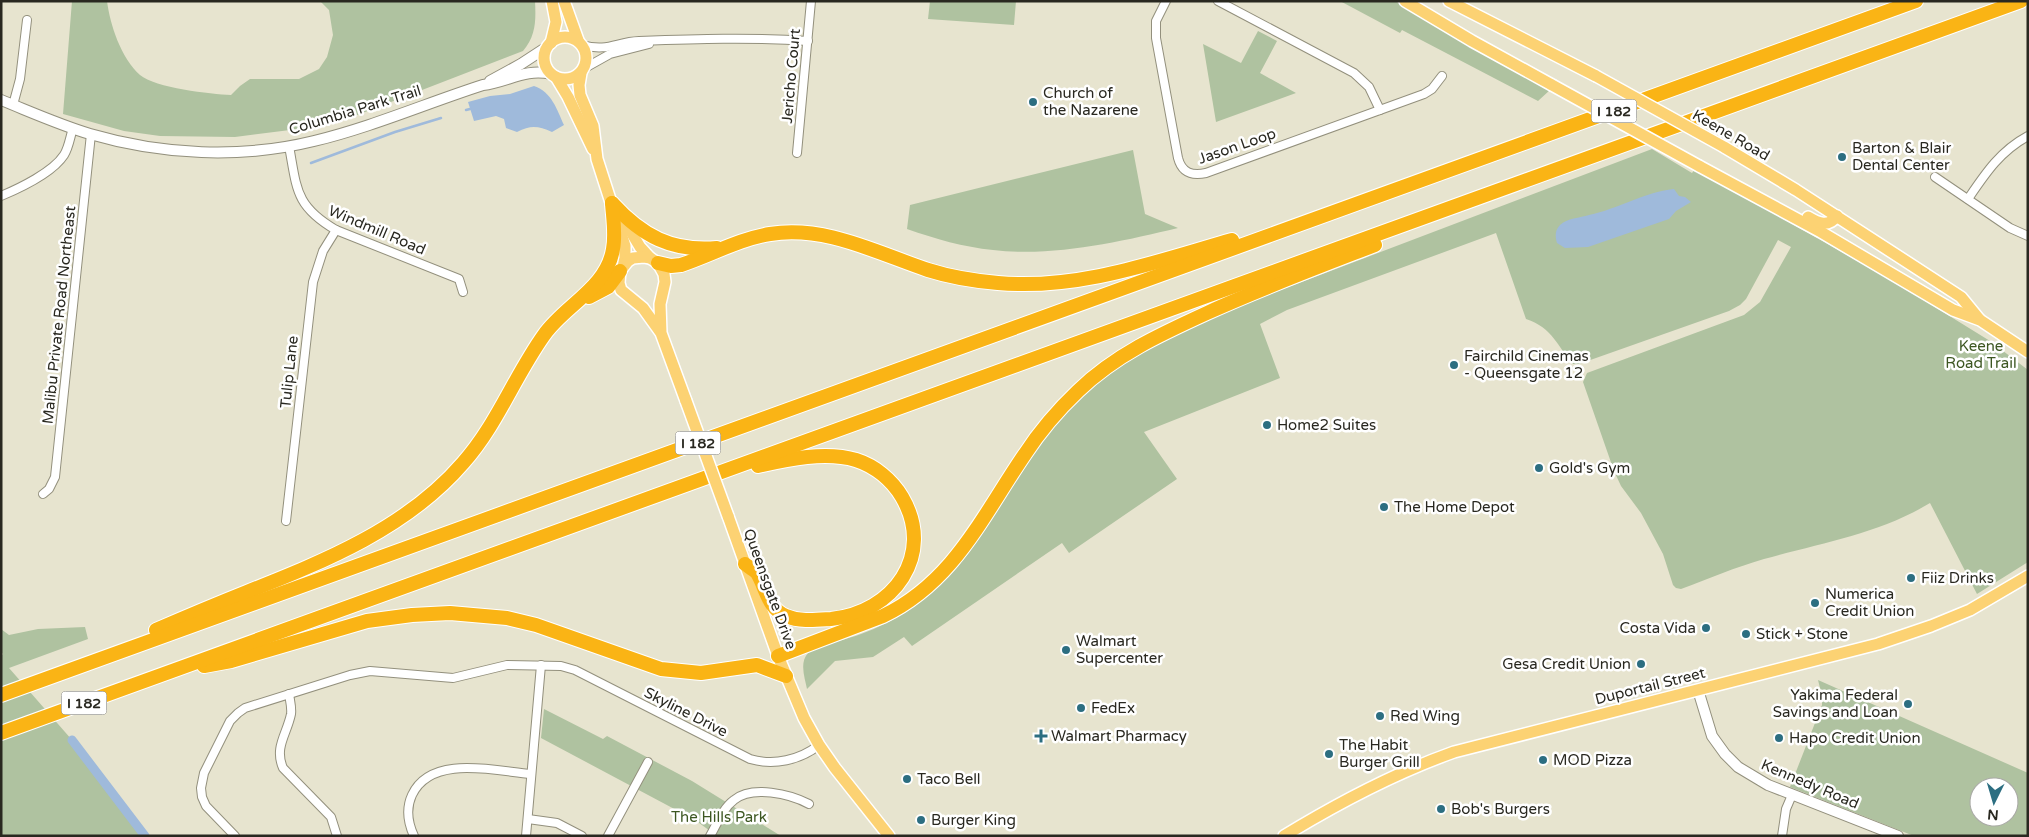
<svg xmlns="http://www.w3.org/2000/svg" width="2029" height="837" viewBox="0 0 2029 837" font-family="'Varela Round',sans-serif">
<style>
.green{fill:#afc2a0;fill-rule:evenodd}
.water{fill:#9fbadb}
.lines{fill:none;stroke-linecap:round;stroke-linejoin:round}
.stream{stroke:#9fbadb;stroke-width:2.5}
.canal{stroke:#9fbadb;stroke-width:9}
.street-casing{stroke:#93907d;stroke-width:10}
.secondary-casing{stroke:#93907d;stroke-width:12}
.primary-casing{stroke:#fff;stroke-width:14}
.highway-casing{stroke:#fff;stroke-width:16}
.street{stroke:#fff;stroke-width:8}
.secondary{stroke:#fff;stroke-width:10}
.primary{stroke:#fcd273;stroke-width:11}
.highway{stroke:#fab415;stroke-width:14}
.primary-bridge-casing{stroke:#fff;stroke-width:14;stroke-linecap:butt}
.primary-bridge{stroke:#fcd273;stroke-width:11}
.poi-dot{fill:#2c6e81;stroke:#fff;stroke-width:2}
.labels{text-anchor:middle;stroke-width:5;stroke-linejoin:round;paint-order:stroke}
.shield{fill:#fff;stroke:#696863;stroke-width:1}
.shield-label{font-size:14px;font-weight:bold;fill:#292820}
.street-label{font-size:15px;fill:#292820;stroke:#fff}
.poi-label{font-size:15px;fill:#292820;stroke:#fff;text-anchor:start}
.park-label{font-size:15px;fill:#3d5722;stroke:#fff}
</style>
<rect width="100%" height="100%" fill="#e7e4cf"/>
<g class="green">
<path d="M72,1h35c3,24 14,57 33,74 15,13 71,19 91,20l9,-9 10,-7h49l20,-10 8,-12 6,-22 -4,-25 -9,-9h215c1,19 1,35 -12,50l-176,68 -33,8 -79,10 -75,-1 -36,-5 -61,-17z"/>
<polygon points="930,1 1016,1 1014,25 928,19"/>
<polygon points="1340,1 1395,1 1550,90 1538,101 1402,30 1400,33"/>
<polygon points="1258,31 1277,41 1260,73 1296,93 1216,122 1203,44 1241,63"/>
<path d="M1652,149l40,24 3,-4 193,109 102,63 38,29v192l-51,32 -47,-91c-51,31 -109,40 -166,56 -28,8 -56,20 -83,30l-5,-1 -3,-3 -10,-31 -22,-41 -20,-27 -7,-15 -31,-89 4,-9 157,-58 16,-13 31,-55 -13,-7 -32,59 -6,6 -11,6 -150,53h-6c-16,-18 -20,-36 -47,-45l-30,-86 -209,77 -27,14 20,54 -136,54 33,47 -108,74 -7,-10 -150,103 -8,-9 -31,20 -38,4 -28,28c-2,-11 -8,-26 1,-36 6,-6 43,-15 53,-19 33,-12 61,-30 85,-55 36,-36 57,-83 87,-124 14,-21 31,-44 50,-61 53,-44 116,-71 179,-97z"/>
<path d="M1133,150l12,64 33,14c-59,14 -124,29 -185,22 -30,-3 -57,-11 -86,-21l3,-24z"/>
<polygon points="85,627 88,639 9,668 72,740 145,836 1,836 1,656 3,654 1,652 1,629 9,635 38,629"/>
<path d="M1818,680l210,93v63h-114l-124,-49 32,-82v-9zM1979,787h30v30h-30z"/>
<polygon points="544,709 603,739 607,736 692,781 781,836 717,836 695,820 541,738"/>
</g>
<g class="water">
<path d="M534,86c18,6 23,24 30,39l-12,7c-14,-6 -21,-7 -35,0l-11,-4 -2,-9 -8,-3 -22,5 -6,-19 22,-6 20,-2z"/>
<path d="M1674,189l5,7 6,1 6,5 -15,9 -7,8 -81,28 -23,1 -8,-5c-2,-7 -2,-13 3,-18 7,-7 20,-7 29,-10 29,-6 55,-23 85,-26z"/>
</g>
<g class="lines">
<g class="stream">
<polyline points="466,110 470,109"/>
<polyline points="311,163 395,132 441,118"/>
</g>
<polyline class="canal" points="72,740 145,836"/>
<g class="street-casing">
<g id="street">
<path d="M1166,1l-10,20v17l22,120c4,15 14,18 28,15l218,-79 8,-5 10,-13"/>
<polyline points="1218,1 1354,73 1369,87 1380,110"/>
<path d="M582,45c26,7 34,-3 57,-4 56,-2 112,-4 169,0"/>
<polyline points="585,68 610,54 649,44"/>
<polyline points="13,105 20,79 27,20"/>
<path d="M289,146c8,43 6,60 47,84l123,49 4,13"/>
<polyline points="797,153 811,1"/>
<polyline points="1935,177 2010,228 2028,236"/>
<path d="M1,196c19,-8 52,-24 63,-41 5,-8 6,-18 9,-27"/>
<path d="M1968,199c17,-25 32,-48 60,-63"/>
<polyline points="43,494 49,489 55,477 91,134"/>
<polyline points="286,521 313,282 323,251 336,230"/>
<path d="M289,694c1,7 3,14 2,20 -4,20 -17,33 -8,54l48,49 6,19"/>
<polyline points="528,819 557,823 582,836"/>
<path d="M235,836l-29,-30 -4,-9 -1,-9 3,-15 26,-52 8,-8 7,-5 105,-33 20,-4 83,7 54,-13 54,1 14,4 175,89c24,7 50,1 69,-14"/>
<path d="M414,836c-6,-13 -8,-28 -2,-41 19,-41 83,-24 119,-21"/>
<polyline points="526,836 541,665"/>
<polyline points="608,836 648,762"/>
<path d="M710,836c7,-12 13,-28 24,-36 18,-15 56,-6 75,4"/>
<polyline points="1782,836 1786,809 1792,795"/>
</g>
</g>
<g class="secondary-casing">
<g id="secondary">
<polyline points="490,81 521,64 547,47"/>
<path d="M1,100c30,12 59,25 89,34 72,21 151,25 224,7 58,-14 113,-38 169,-56 25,-3 42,-17 68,-11"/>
<polyline points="1698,690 1712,736 1725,754 1738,767 1768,785 1898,836"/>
</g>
</g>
<g class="primary-casing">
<g id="primary">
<polyline points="564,1 578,40"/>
<polyline points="1405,1 1472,41 1552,85"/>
<polyline points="1449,1 1596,76"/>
<circle cx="565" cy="58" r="21"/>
<polyline points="551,43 556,22 552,1"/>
<polyline points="581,73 579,85 580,95 593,126 597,159 625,246 625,258 623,267"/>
<polyline points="556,77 568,97 593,149"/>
<polyline points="1724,147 1796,190 1961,297 1979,319"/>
<polyline points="1699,166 1821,232 1953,310 1980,320 2028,352"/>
<polyline points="622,217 640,247 650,258"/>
<path d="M1808,217c10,6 20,11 29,-1"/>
<polyline points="661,333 643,308 621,290 619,283 620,271 628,261 633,258 644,257 650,258 658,263 664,274 665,282 660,304 661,333 686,401"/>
<polyline points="728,516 778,656 804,718 819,745 835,768 889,836"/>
<path d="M1284,836c54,-33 111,-63 170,-84l424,-108 53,-18 39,-16 58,-34"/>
</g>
</g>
<g class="highway-casing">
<g id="highway">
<path d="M612,203c30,33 60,49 105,45"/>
<path d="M658,263l13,3 10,-1c30,-10 58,-26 89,-31 55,-9 107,19 158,36 22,7 47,11 70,13 81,7 157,-21 234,-43"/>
<polyline points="589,297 608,287 620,271"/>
<path d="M745,564c4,3 9,6 12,9 9,15 11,36 29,43 14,6 30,4 45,3 62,-6 105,-64 71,-122 -10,-17 -27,-31 -46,-37 -30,-9 -68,-1 -98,6"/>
<path d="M156,630c30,-13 61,-26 91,-38 78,-31 160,-64 216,-129 34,-38 51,-86 81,-128 21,-30 63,-47 69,-86 3,-15 0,-31 -1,-46"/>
<path d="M778,656l105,-40c71,-34 100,-101 142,-162 15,-23 33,-44 53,-63 37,-36 83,-57 129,-78 55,-25 111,-46 168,-68"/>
<polyline points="204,666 231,661 367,621 412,615 450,613 507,618 536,625 661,669 701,673 757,665 786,676"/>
<polyline points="1,695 1916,1"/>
<polyline points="1,733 2021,1"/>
</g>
</g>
<use href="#street" class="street"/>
<use href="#secondary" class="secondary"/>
<use href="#primary" class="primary"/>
<use href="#highway" class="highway"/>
<g class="primary-bridge-casing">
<g id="primary-bridge">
<polyline points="1596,76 1724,147"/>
<polyline points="1552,85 1699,166"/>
<polyline points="686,401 728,516"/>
</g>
</g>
<use href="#primary-bridge" class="primary-bridge"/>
</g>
<g class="poi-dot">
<circle cx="1033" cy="102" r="5"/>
<circle cx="1842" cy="157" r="5"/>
<circle cx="1454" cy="365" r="5"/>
<circle cx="1267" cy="425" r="5"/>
<circle cx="1539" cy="468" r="5"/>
<circle cx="1384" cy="507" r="5"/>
<circle cx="1911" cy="578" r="5"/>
<circle cx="1815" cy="603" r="5"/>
<circle cx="1706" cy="628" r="5"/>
<circle cx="1746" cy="634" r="5"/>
<circle cx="1066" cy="650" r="5"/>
<circle cx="1641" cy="664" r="5"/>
<circle cx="1908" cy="704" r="5"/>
<circle cx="1081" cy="708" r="5"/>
<circle cx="1380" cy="716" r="5"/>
<path d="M1038.5 728.5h5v5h5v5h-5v5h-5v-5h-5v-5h5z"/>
<circle cx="1779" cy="738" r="5"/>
<circle cx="1329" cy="754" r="5"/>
<circle cx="1543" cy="760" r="5"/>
<circle cx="907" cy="779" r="5"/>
<circle cx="1441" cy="809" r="5"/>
<circle cx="921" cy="820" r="5"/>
</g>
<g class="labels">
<g class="shield">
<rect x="1591.5" y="99.5" width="45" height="23" rx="4"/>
<rect x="675.5" y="431.5" width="45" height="23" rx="4"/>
<rect x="61.5" y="691.5" width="45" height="23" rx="4"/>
</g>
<g class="shield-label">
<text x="1614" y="116">I 182</text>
<text x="698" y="448">I 182</text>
<text x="84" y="708">I 182</text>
</g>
<g class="street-label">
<text transform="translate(791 76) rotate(-85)" y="5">Jericho Court</text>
<text transform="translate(355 110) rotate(-17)" y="5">Columbia Park Trail</text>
<text transform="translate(1731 135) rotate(30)" y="5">Keene Road</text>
<text transform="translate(1237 146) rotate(-19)" y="5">Jason Loop</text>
<text transform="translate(377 230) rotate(23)" y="5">Windmill Road</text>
<text transform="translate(59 315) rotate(-84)" y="5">Malibu Private Road Northeast</text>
<text transform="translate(289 372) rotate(-84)" y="5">Tulip Lane</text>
<text transform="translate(770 589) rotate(70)" y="5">Queensgate Drive</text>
<text transform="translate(1650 686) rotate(-14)" y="5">Duportail Street</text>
<text transform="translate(686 712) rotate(27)" y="5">Skyline Drive</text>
<text transform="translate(1810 784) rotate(23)" y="5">Kennedy Road</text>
</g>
<g class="poi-label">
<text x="1043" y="98">Church of<tspan x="1043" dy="17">the Nazarene</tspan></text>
<text x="1852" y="153">Barton &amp; Blair<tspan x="1852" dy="17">Dental Center</tspan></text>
<text x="1464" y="361">Fairchild Cinemas<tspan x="1464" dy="17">- Queensgate 12</tspan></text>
<text x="1277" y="430">Home2 Suites</text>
<text x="1549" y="473">Gold's Gym</text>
<text x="1394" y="512">The Home Depot</text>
<text x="1921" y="583">Fiiz Drinks</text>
<text x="1825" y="599">Numerica<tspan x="1825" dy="17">Credit Union</tspan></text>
<text x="1696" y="633" text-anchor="end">Costa Vida</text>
<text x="1756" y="639">Stick + Stone</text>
<text x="1076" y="646">Walmart<tspan x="1076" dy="17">Supercenter</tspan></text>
<text x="1631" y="669" text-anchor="end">Gesa Credit Union</text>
<text x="1898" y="700" text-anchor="end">Yakima Federal<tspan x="1898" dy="17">Savings and Loan</tspan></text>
<text x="1091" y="713">FedEx</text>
<text x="1390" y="721">Red Wing</text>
<text x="1051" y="741">Walmart Pharmacy</text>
<text x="1789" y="743">Hapo Credit Union</text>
<text x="1339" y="750">The Habit<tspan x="1339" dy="17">Burger Grill</tspan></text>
<text x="1553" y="765">MOD Pizza</text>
<text x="917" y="784">Taco Bell</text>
<text x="1451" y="814">Bob's Burgers</text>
<text x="931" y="825">Burger King</text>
</g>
<g class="park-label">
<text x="1981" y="351">Keene<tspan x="1981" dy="17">Road Trail</tspan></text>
<text x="719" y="822">The Hills Park</text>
</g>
</g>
<rect width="2029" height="837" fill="none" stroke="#292820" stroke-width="5"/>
<g transform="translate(1994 802) rotate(185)"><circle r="24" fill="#ffffff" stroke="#a9a9a6"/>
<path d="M0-4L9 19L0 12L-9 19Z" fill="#2c6e81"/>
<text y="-8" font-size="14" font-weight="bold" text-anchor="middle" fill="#292820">N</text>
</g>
</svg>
